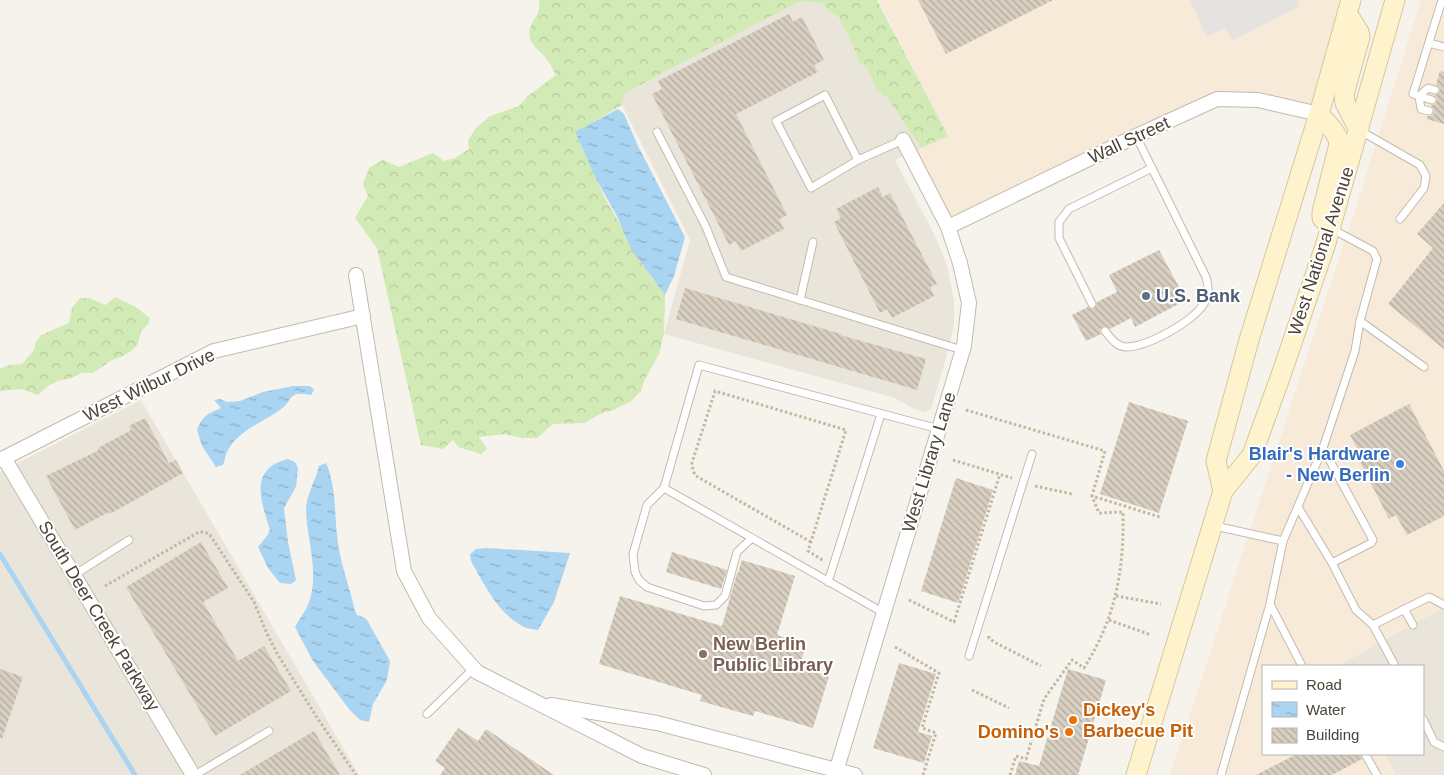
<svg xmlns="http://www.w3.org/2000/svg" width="1444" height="775" viewBox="0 0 1444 775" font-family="Helvetica,sans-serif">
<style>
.residential{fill:#eae5da}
.commercial{fill:#f7ead8}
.forest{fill:url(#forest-crowns)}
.parking{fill:#e5e3e0}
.water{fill:url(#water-ripples)}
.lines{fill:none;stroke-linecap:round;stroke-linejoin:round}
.stream{stroke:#a9d4f2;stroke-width:5}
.building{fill:url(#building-back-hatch)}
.service-casing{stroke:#c2bbae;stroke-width:9}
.minor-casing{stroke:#c2bbae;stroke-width:16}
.secondary-casing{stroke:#d6c79b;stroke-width:21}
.path{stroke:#c4b79f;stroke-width:3;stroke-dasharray:2.5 2.5;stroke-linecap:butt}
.service{stroke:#fff;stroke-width:7}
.minor{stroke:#fff;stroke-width:14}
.secondary{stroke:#fff3cd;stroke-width:19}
.service-dot{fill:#5c6f8a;stroke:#fff;stroke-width:2}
.shop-dot{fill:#3f7fe0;stroke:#fff;stroke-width:2}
.education-dot{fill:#8d6e63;stroke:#fff;stroke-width:2}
.food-dot{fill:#e8710a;stroke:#fff;stroke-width:2}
.labels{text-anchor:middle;stroke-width:4;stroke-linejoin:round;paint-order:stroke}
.street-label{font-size:18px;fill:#4b4439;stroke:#fff}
.service-label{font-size:18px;font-weight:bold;fill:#4e5e75;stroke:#fff;text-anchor:start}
.shop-label{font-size:18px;font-weight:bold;fill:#366cbe;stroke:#fff;text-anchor:end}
.education-label{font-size:18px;font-weight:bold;fill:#785e54;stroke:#fff;text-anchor:start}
.food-label{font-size:18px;font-weight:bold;fill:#c56008;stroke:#fff;text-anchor:start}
</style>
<defs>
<pattern id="forest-crowns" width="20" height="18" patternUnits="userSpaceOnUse" patternTransform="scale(1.25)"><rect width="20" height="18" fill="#d2eab5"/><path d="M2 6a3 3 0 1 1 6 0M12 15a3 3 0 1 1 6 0" fill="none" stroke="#b6ca9c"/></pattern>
<pattern id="water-ripples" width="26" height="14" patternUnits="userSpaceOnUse" patternTransform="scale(1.25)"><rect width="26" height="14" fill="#a9d4f2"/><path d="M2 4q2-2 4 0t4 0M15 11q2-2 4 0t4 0" fill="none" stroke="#8caec5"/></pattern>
<pattern id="building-back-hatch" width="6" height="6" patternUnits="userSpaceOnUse" patternTransform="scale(1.25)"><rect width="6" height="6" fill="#d8cfc1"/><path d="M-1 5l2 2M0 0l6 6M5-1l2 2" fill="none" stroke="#b1aa9e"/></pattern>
</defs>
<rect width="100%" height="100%" fill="#f6f3ec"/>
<g class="residential">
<polygon points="800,1 822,3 830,12 839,17 856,53 859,63 868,69 876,89 886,96 921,148 895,160 934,234 947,265 954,301 954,325 946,358 931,409 925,412 916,410 895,398 664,334 690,240 622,105 625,93"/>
<polygon points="141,400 359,775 0,775 0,472"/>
<polygon points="1444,607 1444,775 1396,775 1384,754 1423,754 1423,666 1338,666"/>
</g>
<g class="commercial">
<polygon points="879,0 1351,0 1319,114 1217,99 948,227 910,153 947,136"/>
<polygon points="1421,0 1444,0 1444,607 1338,666 1263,666 1263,754 1384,754 1396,775 1170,775 1363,185"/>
</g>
<g class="forest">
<path d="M539,0h338l71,136 -27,12 -35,-52 -10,-7 -8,-20 -9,-6 -3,-10 -17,-36 -9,-5 -8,-9 -22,-2 -175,92 -3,12 -47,28 30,65 44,76 16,21 -1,39 -5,20 -15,27 -3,10 -11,11 -17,8 -11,3 -18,10 -31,1 -16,14h-15l-17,-4 -26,3 8,12 -6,5 -23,-7 -5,-7 -10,9 -22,-4 -44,-197 -22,-30 13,-22 -5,-12 6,-16 14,-8 16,7 34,-14 11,8 11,-3 14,-9 -1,-9 8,-12 14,-12 29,-10 9,-10 28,-21c-3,-4 -5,-10 -8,-14 -7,-11 -22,-16 -18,-32 3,-12 11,-13 9,-29z"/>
<polygon points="115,297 134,306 150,318 148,324 141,331 138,344 130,352 121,357 112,360 93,373 82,373 69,379 60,380 48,386 38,395 21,389 0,391 0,369 9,365 22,364 34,350 36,342 41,335 69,323 72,308 80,298 89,298 106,305"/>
</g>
<polygon class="parking" points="1190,0 1297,0 1300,6 1232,41 1225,28 1207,37"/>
<g class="water">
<polygon points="618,109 624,114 638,146 685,237 674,276 665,295 631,249 617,216 596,179 575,132"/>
<path d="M293,386h17l4,4 -3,5c-24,-5 -17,5 -31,15 -17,12 -42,21 -52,40 -3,5 -3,10 -5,15l-7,2 -14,-21 -5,-16c7,-16 9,-15 24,-22l-7,-8 6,-1 7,3 13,-1 23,-9z"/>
<path d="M288,459l7,3 3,6 -2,19 -12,21 4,34 8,38 -5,4 -11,-1 -12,-15 -10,-21 9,-11 3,-6c-9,-29 -22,-61 18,-71z"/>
<path d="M326,463c11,25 8,54 12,80 3,23 12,45 17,68l2,4 6,2 4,3 23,41 -3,19 -14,24 -4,18 -9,-2 -11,-11 -36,-48 -18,-34c3,-7 9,-13 12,-20 14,-30 0,-66 -1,-97 0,-15 10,-30 13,-44z"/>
<path d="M486,548l84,5 -16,49 -16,28c-5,-1 -11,-1 -16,-4 -24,-13 -38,-42 -51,-65l-1,-7 6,-5z"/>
</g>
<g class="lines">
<polyline class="stream" points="0,554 135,775"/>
</g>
<g class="building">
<polygon points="918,0 1053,0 946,54"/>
<polygon points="789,14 793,22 802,17 824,60 814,65 818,72 736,114 787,215 779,219 784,229 741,251 736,241 729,245 652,94 662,89 658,81"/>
<polygon points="1440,71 1444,72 1444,124 1427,119 1427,116 1431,116 1434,113 1434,109 1430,106 1436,104 1437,98 1434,95 1438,94 1440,91 1439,87 1436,85"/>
<polygon points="878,187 883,197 890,193 937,284 930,287 934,296 892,318 887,309 880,313 834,222 841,218 836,209"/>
<polygon points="1444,203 1444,349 1388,304 1433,248 1417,234"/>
<polygon points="1159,250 1186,300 1135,327 1131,318 1110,329 1104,326 1100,329 1101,334 1086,341 1072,315 1088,307 1091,309 1095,308 1097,302 1117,292 1109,275"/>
<polygon points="685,288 841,334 840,335 926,359 917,390 676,319"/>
<polygon points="1129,402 1188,421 1159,513 1100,494"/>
<polygon points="1409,404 1444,471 1444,516 1407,535 1396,515 1389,519 1357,456 1360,454 1350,435"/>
<polygon points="145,418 169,463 176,460 183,473 110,514 109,512 75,530 46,476 99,450 98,448 131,430 129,426"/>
<polygon points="956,478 993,490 958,603 921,591"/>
<polygon points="201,542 228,588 203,602 238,661 264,646 291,691 215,736 126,587"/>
<polygon points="672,552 727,570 721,589 666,572"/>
<polygon points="742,560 795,576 777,635 806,644 799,668 829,676 813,728 755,711 753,716 700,701 702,695 599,664 620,596 722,626 737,573 738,573"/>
<polygon points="899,663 936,674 918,732 932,736 924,763 873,748"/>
<polygon points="0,669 23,677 2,739 0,738"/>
<polygon points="1068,669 1106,680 1078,775 1015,775 1019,761 1039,766"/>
<polygon points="458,728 478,741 486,729 554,775 440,775 445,768 435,761"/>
<polygon points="314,731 340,775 240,775"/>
<polygon points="1297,754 1360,754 1362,759 1332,775 1256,775"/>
</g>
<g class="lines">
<g class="service-casing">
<g id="service">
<polyline points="1429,43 1444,47"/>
<polyline points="1432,100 1413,94 1442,0"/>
<polyline points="1429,111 1421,109 1419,96 1428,88 1435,90"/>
<polyline points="1359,130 1420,165 1426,176 1424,188 1400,219"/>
<polyline points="657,132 706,227 726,277 962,350"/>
<polyline points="858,160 825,95 776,121 811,188 858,160 903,140"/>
<polyline points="800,300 813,242"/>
<polyline points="1092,304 1059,238 1059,222 1069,209 1152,168"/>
<polyline points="1360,321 1424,367"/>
<path d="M1105,331c6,7 11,16 22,16 22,-1 70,-27 79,-47 4,-7 2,-16 0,-23l-70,-141"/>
<polyline points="664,488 647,505 633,554 635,572 639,580 647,587 704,606 716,605 725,596 737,552 752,538"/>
<polyline points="1298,507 1332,563 1371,543 1373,540 1323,448"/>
<polyline points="1215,526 1283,541 1270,604 1221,775"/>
<polyline points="1283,541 1323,448 1355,351 1360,321 1377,259 1373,251 1332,229"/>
<polyline points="1332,563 1356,610 1373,625"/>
<polyline points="74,575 129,540"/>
<polyline points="828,582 881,414"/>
<polyline points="1270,604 1302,666"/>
<polyline points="1404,609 1413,625"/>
<polyline points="884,613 664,488 699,365 939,429"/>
<polyline points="969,656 1032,454"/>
<polyline points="1395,666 1373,625 1429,597 1444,605"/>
<polyline points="427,714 474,668"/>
<polyline points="1423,719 1434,742 1444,747"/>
<polyline points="1365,754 1377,775"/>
<polyline points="195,775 269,731"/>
</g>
</g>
<g class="minor-casing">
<g id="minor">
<polyline points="948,227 1136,136 1217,99 1258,100 1319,114"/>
<polyline points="356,275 404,571 429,618 477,672 642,756 704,775"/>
<polyline points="4,458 193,775"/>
<polyline points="0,460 214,351 363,316"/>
<polyline points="551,705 657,723 855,775"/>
<polyline points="835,775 964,346 969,303 960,263 948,227 903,140"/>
</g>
</g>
<g class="secondary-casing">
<g id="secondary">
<polyline points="1347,13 1359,32 1360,37 1344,94 1345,103 1359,130"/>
<path d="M1319,114c7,9 19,18 20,30l-17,68v6l2,2"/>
<polyline points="1223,491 1216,461 1249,340 1319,114 1351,0"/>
<polyline points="1136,775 1223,491 1252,455 1281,375 1326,243 1395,0"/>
</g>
</g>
<g class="path">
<polyline points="966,410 1105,451 1092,496 1160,517"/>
<polyline points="953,460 1012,478"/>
<polyline points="1035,486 1072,494"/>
<polyline points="811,542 696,476 693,471 692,463 715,391 846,430 808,551 824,561"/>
<polyline points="105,586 199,532 205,532 210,535 254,602 267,634 278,655 316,716 356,775"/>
<polyline points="1116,596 1161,604"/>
<polyline points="909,600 954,622 1000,474"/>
<polyline points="1109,620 1151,635"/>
<polyline points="989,636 989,638 994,642 1041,666"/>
<polyline points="895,647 939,673 922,728 936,733 923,775"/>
<polyline points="972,690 1009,708"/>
<path d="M1010,775l6,-19 10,3 18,-60 28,-39 12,8c32,-51 40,-97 39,-156l-24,1 -7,-17"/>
</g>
<use href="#service" class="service"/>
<use href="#minor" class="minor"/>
<use href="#secondary" class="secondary"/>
</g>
<circle class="service-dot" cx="1146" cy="296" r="5"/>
<circle class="shop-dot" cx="1400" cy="464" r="5"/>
<circle class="education-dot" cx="703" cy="654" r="5"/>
<g class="food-dot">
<circle cx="1073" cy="720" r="5"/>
<circle cx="1069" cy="732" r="5"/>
</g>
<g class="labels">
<g class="street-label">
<text transform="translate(1129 140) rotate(-25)" y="6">Wall Street</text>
<text transform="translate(1321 251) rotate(-72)" y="6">West National Avenue</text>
<text transform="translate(149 385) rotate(-26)" y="6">West Wilbur Drive</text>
<text transform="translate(929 462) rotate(-73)" y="6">West Library Lane</text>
<text transform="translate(99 616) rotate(59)" y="6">South Deer Creek Parkway</text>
</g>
<g class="service-label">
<text x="1156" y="302">U.S. Bank</text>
</g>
<g class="shop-label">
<text x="1390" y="460">Blair's Hardware<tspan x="1390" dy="21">- New Berlin</tspan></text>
</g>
<g class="education-label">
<text x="713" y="650">New Berlin<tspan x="713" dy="21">Public Library</tspan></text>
</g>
<g class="food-label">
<text x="1083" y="716">Dickey's<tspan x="1083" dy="21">Barbecue Pit</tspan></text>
<text x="1059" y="738" text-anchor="end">Domino's</text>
</g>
</g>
<rect x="1262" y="665" width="162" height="90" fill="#ffffff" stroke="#b7b4b0"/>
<rect x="1272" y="681" width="25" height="8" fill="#fff3cd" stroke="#b7b4b0"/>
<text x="1306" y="690" font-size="15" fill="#4b4439">Road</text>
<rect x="1272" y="702" width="25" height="15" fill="url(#water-ripples)" stroke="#b7b4b0"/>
<text x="1306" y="715" font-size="15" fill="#4b4439">Water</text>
<rect x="1272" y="728" width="25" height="15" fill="url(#building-back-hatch)" stroke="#b7b4b0"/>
<text x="1306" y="740" font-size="15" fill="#4b4439">Building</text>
</svg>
